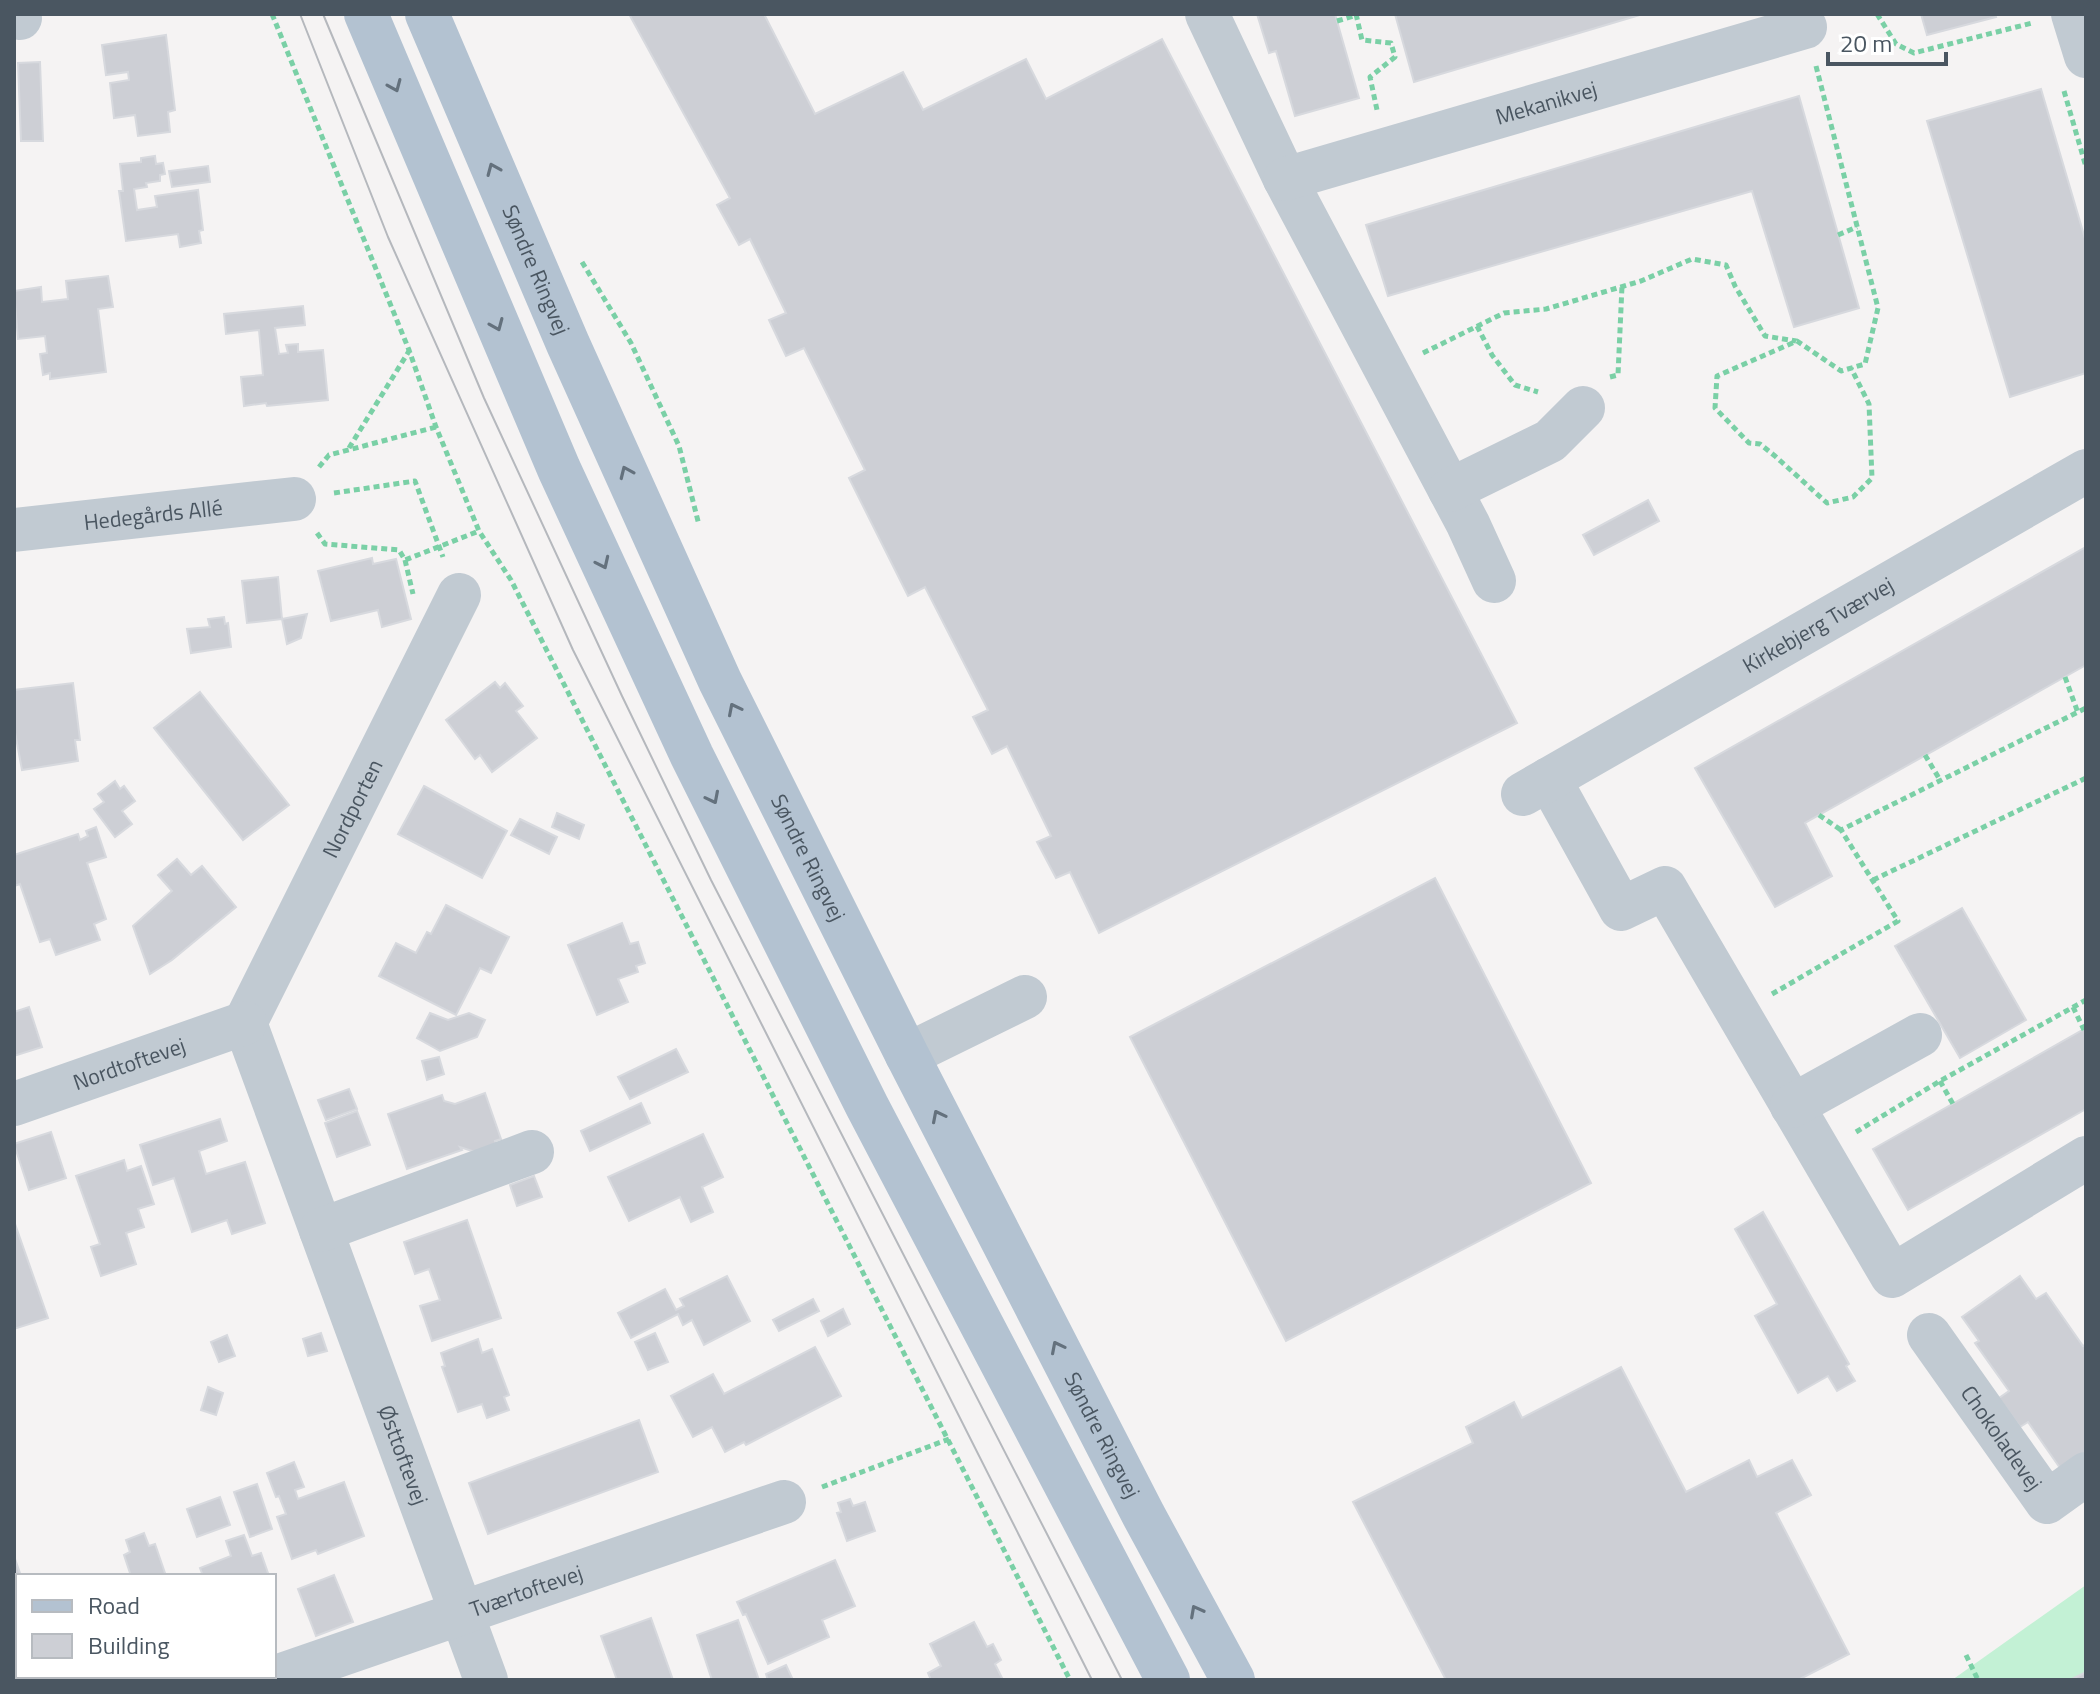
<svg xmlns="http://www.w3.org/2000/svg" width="2100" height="1694" viewBox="0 0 2100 1694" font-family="'Titillium Web',sans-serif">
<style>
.green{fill:#c3f1d5}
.building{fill:#cdcfd5;stroke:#d7d9de;stroke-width:2}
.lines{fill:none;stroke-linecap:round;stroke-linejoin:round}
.path{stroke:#7ad0a6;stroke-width:5;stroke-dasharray:6 4;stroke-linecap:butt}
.minor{stroke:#c1cad2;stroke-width:44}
.major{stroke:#b3c2d1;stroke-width:44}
.tram{stroke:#b5b8bd;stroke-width:2}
.oneway{stroke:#64717d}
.labels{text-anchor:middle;stroke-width:8;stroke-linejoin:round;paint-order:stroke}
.street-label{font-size:22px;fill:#4a5661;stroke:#fff}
</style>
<rect width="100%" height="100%" fill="#f5f3f3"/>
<polygon class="green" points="2086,1585 2086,1680 1952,1680"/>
<g class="building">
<polygon points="629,14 764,14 815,114 903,72 923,110 1026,59 1046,99 1162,39 1517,723 1099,933 1070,872 1056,878 1037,842 1051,836 1007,746 992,754 973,717 988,710 925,587 908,596 849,478 865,470 804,348 786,356 769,320 786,313 750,239 739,245 717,205 730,198"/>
<polygon points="1257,14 1335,14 1359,98 1295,116 1276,51 1269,53"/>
<polygon points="1395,14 1643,14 1414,82"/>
<polygon points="1921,14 1995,14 1996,17 1927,35"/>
<polygon points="166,35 175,110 168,112 170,132 138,136 135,115 114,118 110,83 129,80 128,72 106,75 102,45"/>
<polygon points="40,62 43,141 21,141 18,63"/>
<polygon points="2041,89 2086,242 2086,373 2010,397 1927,121"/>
<polygon points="1799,96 1859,308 1794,327 1752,191 1388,296 1366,225"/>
<polygon points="155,156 156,164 163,163 165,174 160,175 160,181 146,183 147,187 134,189 137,210 157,207 155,196 198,190 203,230 199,231 201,243 180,247 178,234 126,241 119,191 123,191 120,164 141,162 141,158"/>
<polygon points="208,166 210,182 172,187 169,171"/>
<polygon points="108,276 113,307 98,309 106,372 50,379 50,373 43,375 40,354 47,353 45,336 18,339 14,291 41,287 42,302 68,299 66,281"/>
<polygon points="303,306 305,325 275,328 279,354 288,353 286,345 298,344 298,352 323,350 328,400 267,406 266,403 244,406 241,377 263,375 259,330 226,334 224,314"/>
<polygon points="1648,500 1659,521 1594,555 1583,535"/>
<polygon points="2086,547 2086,665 1805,823 1832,876 1775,907 1695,768"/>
<polygon points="372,558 373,564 396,559 411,619 382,627 378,610 331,621 318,571"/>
<polygon points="278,577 282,619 307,614 301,638 287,644 282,619 247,623 242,581"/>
<polygon points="224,617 225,624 228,623 231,647 191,653 187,629 210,627 208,619"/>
<polygon points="495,682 500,688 505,683 523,706 516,711 537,738 492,772 480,755 475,759 446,720"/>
<polygon points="73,683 80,740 75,740 78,761 22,770 14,727 14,690"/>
<polygon points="200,692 289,805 243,840 154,728"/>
<polygon points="115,781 120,789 124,786 135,801 122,811 132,824 115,837 94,809 104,802 98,794"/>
<polygon points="424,786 507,831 482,878 398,834"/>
<polygon points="557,813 584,825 579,839 552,827"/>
<polygon points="520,819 557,837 549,854 511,835"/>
<polygon points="96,827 106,857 87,863 106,919 94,924 100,940 56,955 50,939 40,942 20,884 14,886 14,855 78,834 80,840 88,836 86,831"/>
<polygon points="177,859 191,875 202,866 236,907 172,960 150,974 133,926 172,891 158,875"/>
<polygon points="1435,878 1591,1183 1286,1341 1130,1037"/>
<polygon points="446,905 509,937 491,973 480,968 456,1015 379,976 396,943 416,953 427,932 431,934"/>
<polygon points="1962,908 2026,1020 1960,1058 1895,946"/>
<polygon points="622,923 630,944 638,942 645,963 636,966 638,972 618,979 628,1002 597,1015 568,945"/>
<polygon points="29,1007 42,1047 14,1056 14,1012"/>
<polygon points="430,1013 448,1020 469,1013 485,1020 477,1037 440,1051 417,1038"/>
<polygon points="2086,1028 2086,1109 1908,1210 1873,1149"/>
<polygon points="676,1049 688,1072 630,1099 618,1077"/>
<polygon points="439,1057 444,1074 427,1080 422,1061"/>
<polygon points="349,1089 357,1109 326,1120 318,1100"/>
<polygon points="485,1093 501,1139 495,1141 498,1151 472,1151 460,1147 462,1150 407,1169 388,1114 442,1095 444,1101 455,1104"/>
<polygon points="641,1103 650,1123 590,1151 581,1131"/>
<polygon points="357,1111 370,1145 337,1157 325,1123"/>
<polygon points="220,1119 227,1141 199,1151 206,1174 245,1162 265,1223 232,1234 227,1220 192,1232 174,1178 153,1185 140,1145"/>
<polygon points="51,1132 66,1178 29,1190 14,1144"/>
<polygon points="703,1134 723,1177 702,1187 713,1212 691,1222 680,1197 629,1221 608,1177"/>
<polygon points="124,1160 127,1171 141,1166 154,1204 138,1209 144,1227 126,1233 136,1264 101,1276 91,1247 100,1244 76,1176"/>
<polygon points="534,1176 542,1197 517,1206 510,1185"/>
<polygon points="1763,1212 1849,1364 1846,1366 1855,1381 1837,1391 1828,1376 1798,1393 1755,1316 1777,1304 1735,1229"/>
<polygon points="467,1220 501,1318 432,1341 420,1306 440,1300 429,1269 415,1274 404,1242"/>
<polygon points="14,1221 48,1318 14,1329"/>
<polygon points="727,1276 750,1321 704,1345 692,1320 683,1325 678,1314 631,1338 618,1313 665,1289 676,1310 684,1306 680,1299"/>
<polygon points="2020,1276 2036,1299 2046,1293 2083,1346 2086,1344 2086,1453 2060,1468 2028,1422 2020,1427 1999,1398 2009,1391 1975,1343 1979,1341 1962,1317"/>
<polygon points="813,1299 819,1311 779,1331 773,1320"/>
<polygon points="843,1309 850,1324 828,1336 821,1321"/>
<polygon points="321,1333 327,1351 308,1356 303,1339"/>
<polygon points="655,1333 668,1362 648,1370 635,1342"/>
<polygon points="227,1335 235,1356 219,1362 211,1342"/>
<polygon points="478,1339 482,1353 492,1349 509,1395 504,1397 509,1410 487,1418 482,1404 458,1412 442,1367 445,1366 441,1353"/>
<polygon points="815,1347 841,1396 746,1445 744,1442 725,1452 712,1427 693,1437 671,1396 713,1374 724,1394"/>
<polygon points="1621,1367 1686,1492 1749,1460 1757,1477 1792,1460 1811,1495 1776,1513 1849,1654 1798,1680 1446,1680 1353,1502 1473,1443 1466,1427 1514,1402 1522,1418"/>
<polygon points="208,1387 223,1393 216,1415 201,1410"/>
<polygon points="639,1420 658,1472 488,1534 469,1483"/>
<polygon points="294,1462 304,1487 295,1490 298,1499 344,1482 364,1536 318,1554 316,1550 292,1559 277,1517 286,1514 279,1496 276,1497 267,1473"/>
<polygon points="257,1484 272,1529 250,1537 234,1492"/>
<polygon points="220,1497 230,1525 197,1537 187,1509"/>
<polygon points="850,1499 853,1506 865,1502 875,1531 847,1541 837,1513 841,1512 838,1503"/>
<polygon points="144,1533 149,1546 155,1544 166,1576 131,1576 124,1555 130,1552 126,1540"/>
<polygon points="244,1535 252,1556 261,1553 269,1576 203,1576 200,1568 231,1556 226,1541"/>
<polygon points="14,1556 21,1576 18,1576 18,1676 56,1676 58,1680 14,1680"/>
<polygon points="835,1560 855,1606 822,1620 829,1637 768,1664 746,1614 743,1615 737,1602"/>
<polygon points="334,1575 353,1622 316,1636 298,1589"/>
<polygon points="651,1618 673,1680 617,1680 601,1636"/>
<polygon points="738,1620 759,1680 712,1680 697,1635"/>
<polygon points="974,1622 987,1647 993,1644 1001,1660 995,1664 1003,1680 931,1680 928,1673 941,1666 930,1644"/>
<polygon points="786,1665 793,1680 768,1680 766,1674"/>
<polygon points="2086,1672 2086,1680 2070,1680"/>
</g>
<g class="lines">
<g class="path">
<polyline points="272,14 409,350 436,427 479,531 511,580 1070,1680"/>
<polyline points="1356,14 1362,40 1391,43 1395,57 1370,77 1377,110"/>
<polyline points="1877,14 1896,44 1914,53 2032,23"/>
<polyline points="1337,21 1357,15"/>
<polyline points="1816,66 1878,308 1865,364 1841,371 1797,341 1717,376 1715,408 1749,443 1760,444 1775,456 1827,503 1853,497 1872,478 1869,404 1851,368"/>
<polyline points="2064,91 2086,167"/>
<polyline points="1838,235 1857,227"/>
<polyline points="582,262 631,343 679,446 699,525"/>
<polyline points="1477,326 1492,355 1515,385 1538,392"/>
<polyline points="1423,353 1504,313 1546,309 1641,281 1692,259 1726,265 1735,286 1765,336 1796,341"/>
<polyline points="1610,377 1618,375 1622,286"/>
<polyline points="349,448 409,351"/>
<polyline points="319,467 329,455 436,427"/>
<polyline points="334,493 415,481 443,557"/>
<polyline points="317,533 325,544 399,550 405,560 479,531"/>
<polyline points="405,560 413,594"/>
<polyline points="2065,677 2078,713"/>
<polyline points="1925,755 1940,780"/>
<polyline points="1819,815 1841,830"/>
<polyline points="1873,880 2086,778"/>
<polyline points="1772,994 1898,921 1841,830 2086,708"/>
<polyline points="2073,1007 2084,1030"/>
<polyline points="1940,1081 1953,1104"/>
<polyline points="1856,1132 1940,1081 2086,1000"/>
<polyline points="822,1487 949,1439"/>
<polyline points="1966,1655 1978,1680"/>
</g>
<g class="minor">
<polyline points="19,14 20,18"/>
<polyline points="1207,14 1285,179 1468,524 1494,581"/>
<polyline points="2073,14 2086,56"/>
<path id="s1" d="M1285,179l520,-152"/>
<polyline points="1450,490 1550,441 1583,408"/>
<path id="s2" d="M14,530l280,-31"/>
<polyline points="1549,779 1621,909 1665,888 1892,1276 2086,1158"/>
<path id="s3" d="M1523,794l563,-323"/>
<path id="s4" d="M245,1023l241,657"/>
<path id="s5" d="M245,1023l214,-428"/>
<polyline points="907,1055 1025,997"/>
<path id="s6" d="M14,1104l231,-81"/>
<polyline points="1792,1106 1920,1035"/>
<polyline points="321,1230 532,1152"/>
<path id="s7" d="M1929,1335l118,167 39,-28"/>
<path id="s8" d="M267,1680l517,-178"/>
</g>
<g class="major">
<polyline points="366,14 559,469 692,756 867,1106 1168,1680"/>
<path id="s9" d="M427,14l141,330 152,337 187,374 237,461 89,164"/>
</g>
<g class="tram">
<polyline points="300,14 388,237 573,650 1092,1680"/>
<polyline points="323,14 484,398 622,696 711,880 1122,1680"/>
</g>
</g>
<defs><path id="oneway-chevron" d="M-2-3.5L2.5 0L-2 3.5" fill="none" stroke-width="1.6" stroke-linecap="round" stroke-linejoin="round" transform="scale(2)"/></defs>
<g class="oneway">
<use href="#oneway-chevron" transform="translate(395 86) rotate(67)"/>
<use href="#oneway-chevron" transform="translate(493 169) rotate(-113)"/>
<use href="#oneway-chevron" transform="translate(497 325) rotate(67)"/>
<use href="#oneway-chevron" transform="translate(626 472) rotate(-114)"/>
<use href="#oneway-chevron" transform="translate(603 563) rotate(65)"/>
<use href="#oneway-chevron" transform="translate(734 709) rotate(-117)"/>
<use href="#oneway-chevron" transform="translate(713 798) rotate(63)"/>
<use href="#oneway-chevron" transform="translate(938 1116) rotate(-117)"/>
<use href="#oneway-chevron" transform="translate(1057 1347) rotate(-117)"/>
<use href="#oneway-chevron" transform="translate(1196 1611) rotate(-118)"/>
</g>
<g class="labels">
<g class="street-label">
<text dy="8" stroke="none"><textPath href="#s1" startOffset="272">Mekanikvej</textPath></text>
<text dy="8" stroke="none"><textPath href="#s9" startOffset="278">Søndre Ringvej</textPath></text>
<text dy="8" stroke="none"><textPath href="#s2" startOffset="140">Hedegårds Allé</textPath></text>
<text dy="8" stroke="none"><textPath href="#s3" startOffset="340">Kirkebjerg Tværvej</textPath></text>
<text dy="8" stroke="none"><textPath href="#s5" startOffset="240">Nordporten</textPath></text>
<text dy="8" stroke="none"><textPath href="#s9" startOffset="926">Søndre Ringvej</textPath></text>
<text dy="8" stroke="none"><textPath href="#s6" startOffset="122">Nordtoftevej</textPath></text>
<text dy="8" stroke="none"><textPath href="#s9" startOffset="1574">Søndre Ringvej</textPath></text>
<text dy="8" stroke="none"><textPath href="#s7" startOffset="126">Chokoladevej</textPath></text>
<text dy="8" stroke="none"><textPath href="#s4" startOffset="460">Østtoftevej</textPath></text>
<text dy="8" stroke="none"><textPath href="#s8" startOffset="274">Tværtoftevej</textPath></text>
</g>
</g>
<rect width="2100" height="1694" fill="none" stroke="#4a5661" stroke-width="32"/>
<rect x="16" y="1574" width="260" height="104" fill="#ffffff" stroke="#b7bbc0" stroke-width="2"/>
<rect x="32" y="1600" width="40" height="12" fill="#b3c2d1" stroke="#b7bbc0" stroke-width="2"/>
<text x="88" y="1614" font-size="24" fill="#4a5661">Road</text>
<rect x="32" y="1634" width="40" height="24" fill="#cdcfd5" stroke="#b7bbc0" stroke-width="2"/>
<text x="88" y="1654" font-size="24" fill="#4a5661">Building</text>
<path d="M1828 52v12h118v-12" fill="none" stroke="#4a5661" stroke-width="4"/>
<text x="1840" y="52" font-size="24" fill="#4a5661" stroke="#ffffff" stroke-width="6" paint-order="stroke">20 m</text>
</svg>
